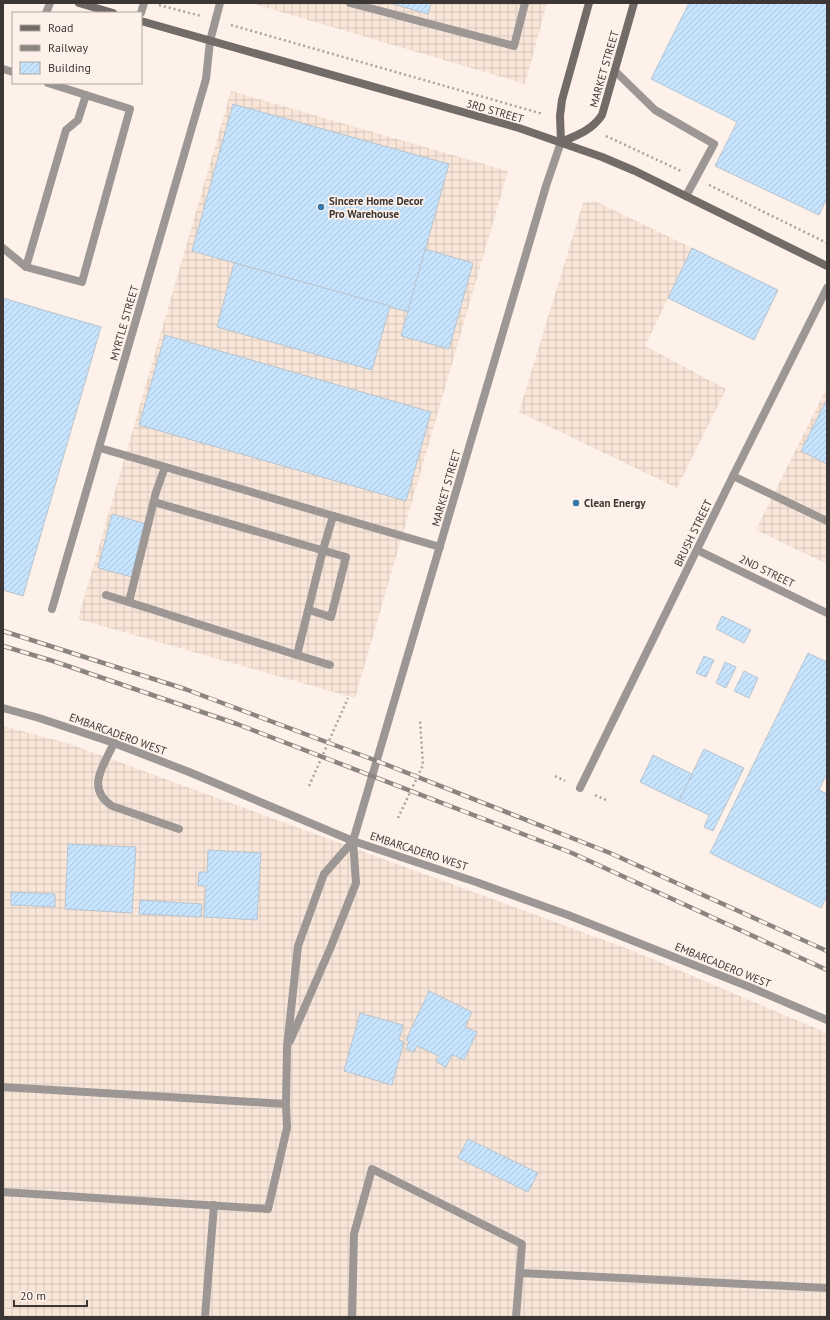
<svg xmlns="http://www.w3.org/2000/svg" width="830" height="1320" viewBox="0 0 830 1320" font-family="'PT Sans',sans-serif">
<style>
.industrial{fill:url(#industrial-grid)}
.building{fill:url(#building-hatch);stroke:#bac4cd}
.lines{fill:none;stroke-linecap:round;stroke-linejoin:round}
.path{stroke:#aba19c;stroke-width:2.5;stroke-dasharray:2 3;stroke-linecap:butt}
.lane{stroke:#9c9794;stroke-width:8}
.street{stroke:#9c9794;stroke-width:8}
.secondary{stroke:#726b67;stroke-width:8}
.rail-casing{stroke:#8c847f;stroke-width:4.5}
.rail{stroke:#fdf1e9;stroke-width:3;stroke-dasharray:9;stroke-linecap:butt}
.poi-dot{fill:#3378ad;stroke:#fdf1e9;stroke-width:1.5}
.labels{text-anchor:middle;stroke-width:3.5;stroke-linejoin:round;paint-order:stroke}
.street-label{font-size:11px;fill:#3c3734;stroke:#fdf1e9}
.poi-label{font-size:11px;font-weight:bold;fill:#3c3734;stroke:#fdf1e9;text-anchor:start}
</style>
<defs>
<pattern id="industrial-grid" width="8" height="8" patternUnits="userSpaceOnUse"><rect width="8" height="8" fill="#f9e6d9"/><path d="M0 4h8M4 0v8" fill="none" stroke="#d6c6bb"/></pattern>
<pattern id="building-hatch" width="6" height="6" patternUnits="userSpaceOnUse"><rect width="6" height="6" fill="#c6e4fe"/><path d="M-1 1l2-2M0 6l6-6M5 7l2-2" fill="none" stroke="#abc4da"/></pattern>
</defs>
<rect width="100%" height="100%" fill="#fdf1e9"/>
<g class="industrial">
<polygon points="251,3 547,3 525,84"/>
<polygon points="231,91 508,171 355,698 78,619"/>
<polygon points="595,201 692,248 645,346 726,389 677,488 519,412 583,203"/>
<polygon points="827,387 827,564 756,530"/>
<polygon points="3,726 70,744 631,950 827,1033 827,1317 3,1317"/>
</g>
<g class="building">
<polygon points="389,3 431,3 428,14"/>
<polygon points="689,3 827,3 827,198 819,215 715,166 737,122 651,79"/>
<polygon points="233,104 449,164 408,312 192,251"/>
<polygon points="692,248 778,290 754,340 668,298"/>
<polygon points="425,249 473,263 449,349 401,336"/>
<polygon points="234,263 390,306 372,370 217,327"/>
<polygon points="3,298 101,327 23,596 3,590"/>
<polygon points="165,335 431,412 406,501 139,425"/>
<polygon points="827,399 827,464 801,451"/>
<polygon points="112,514 146,524 132,577 98,568"/>
<polygon points="722,616 751,630 744,643 716,629"/>
<polygon points="808,653 827,662 827,773 819,790 827,794 827,896 821,908 710,853"/>
<polygon points="704,656 714,660 706,677 696,673"/>
<polygon points="725,662 736,667 726,688 716,683"/>
<polygon points="744,671 758,678 749,698 734,691"/>
<polygon points="704,749 744,768 713,831 704,827 709,815 679,801"/>
<polygon points="653,755 692,774 679,801 640,782"/>
<polygon points="68,844 136,847 132,913 65,909"/>
<polygon points="208,850 261,853 257,920 204,917 206,886 198,886 199,872 207,872"/>
<polygon points="11,892 55,894 55,907 11,905"/>
<polygon points="140,900 202,904 201,917 139,914"/>
<polygon points="429,991 472,1012 465,1027 477,1032 464,1060 452,1055 446,1067 436,1062 439,1056 417,1046 414,1052 406,1049 409,1042 406,1040"/>
<polygon points="360,1013 403,1025 399,1040 404,1042 392,1085 344,1071"/>
<polygon points="468,1139 538,1173 528,1192 458,1158"/>
</g>
<g class="lines">
<g class="path">
<polyline points="159,5 201,16"/>
<polyline points="231,25 543,114"/>
<polyline points="606,136 681,171"/>
<polyline points="709,185 827,243"/>
<polyline points="555,776 565,781"/>
<polyline points="309,786 348,698"/>
<polyline points="595,795 606,800"/>
<polyline points="398,818 423,765 420,720"/>
</g>
<g class="lane">
<polyline points="350,3 514,46 525,3"/>
<polyline points="46,13 50,3"/>
<polyline points="141,13 144,3"/>
<polyline points="210,41 220,3"/>
<polyline points="3,69 13,72"/>
<polyline points="615,71 655,110 714,144 686,196"/>
<polyline points="3,248 26,267 82,282 130,109 48,83"/>
<polyline points="26,267 66,130 78,120 86,95"/>
<polyline points="100,448 440,547"/>
<polyline points="733,476 827,521"/>
<polyline points="154,502 346,557 331,617 309,610"/>
<polyline points="106,595 297,655 323,550 333,516"/>
<polyline points="129,602 156,492 165,467"/>
<polyline points="297,655 330,665"/>
<path d="M114,743c-10,22 -29,45 -2,63l67,23"/>
<polyline points="290,1041 330,949 356,883 353,841"/>
<polyline points="3,1087 286,1104 287,1047 298,946 324,874 353,841"/>
<polyline points="3,1192 268,1209 287,1128 286,1104"/>
<polyline points="520,1273 827,1288"/>
<polyline points="205,1317 214,1205"/>
<polyline points="352,1317 354,1234 372,1169 522,1244 516,1317"/>
</g>
<g class="street">
<polyline points="697,550 827,613"/>
<polyline points="52,609 206,79 210,41"/>
<polyline points="3,708 39,718 114,743 189,772 353,841 476,882 568,915 752,988 827,1020"/>
<polyline points="580,788 733,476 827,288"/>
<polyline points="353,841 546,186 561,142"/>
</g>
<g class="secondary">
<polyline points="79,3 113,13"/>
<polyline points="141,21 519,128 602,157 635,171 827,266"/>
<path d="M561,142c17,-7 31,-12 41,-27l32,-112"/>
<polyline points="561,142 560,116 562,100 589,3"/>
</g>
<g class="rail-casing">
<g id="rail">
<polyline points="3,631 185,689 377,761 610,853 827,951"/>
<polyline points="3,646 53,661 237,724 572,853 827,970"/>
</g>
</g>
<use href="#rail" class="rail"/>
</g>
<g class="poi-dot">
<circle cx="321" cy="207" r="4"/>
<circle cx="576" cy="503" r="4"/>
</g>
<g class="labels">
<g class="street-label">
<text transform="translate(604 69) rotate(-74)" y="4">MARKET STREET</text>
<text transform="translate(495 111) rotate(16)" y="4">3RD STREET</text>
<text transform="translate(124 323) rotate(-74)" y="4">MYRTLE STREET</text>
<text transform="translate(446 488) rotate(-74)" y="4">MARKET STREET</text>
<text transform="translate(693 533) rotate(-64)" y="4">BRUSH STREET</text>
<text transform="translate(767 571) rotate(26)" y="4">2ND STREET</text>
<text transform="translate(118 734) rotate(20)" y="4">EMBARCADERO WEST</text>
<text transform="translate(419 851) rotate(18)" y="4">EMBARCADERO WEST</text>
<text transform="translate(723 965) rotate(22)" y="4">EMBARCADERO WEST</text>
</g>
<g class="poi-label">
<text x="329" y="205">Sincere Home Decor<tspan x="329" dy="13">Pro Warehouse</tspan></text>
<text x="584" y="507">Clean Energy</text>
</g>
</g>
<rect width="830" height="1320" fill="none" stroke="#3c3734" stroke-width="8"/>
<rect x="12" y="12" width="130" height="72" fill="#fdf1e9" stroke="#b0a7a1"/>
<rect x="20" y="25" width="20" height="6" fill="#726b67" stroke="#b0a7a1"/>
<text x="48" y="32" font-size="12" fill="#3c3734">Road</text>
<rect x="20" y="45" width="20" height="6" fill="#8c847f" stroke="#b0a7a1"/>
<text x="48" y="52" font-size="12" fill="#3c3734">Railway</text>
<rect x="20" y="62" width="20" height="12" fill="url(#building-hatch)" stroke="#b0a7a1"/>
<text x="48" y="72" font-size="12" fill="#3c3734">Building</text>
<path d="M14 1300v6h73v-6" fill="none" stroke="#3c3734" stroke-width="2"/>
<text x="20" y="1300" font-size="12" fill="#3c3734" stroke="#fdf1e9" stroke-width="3" paint-order="stroke">20 m</text>
</svg>
